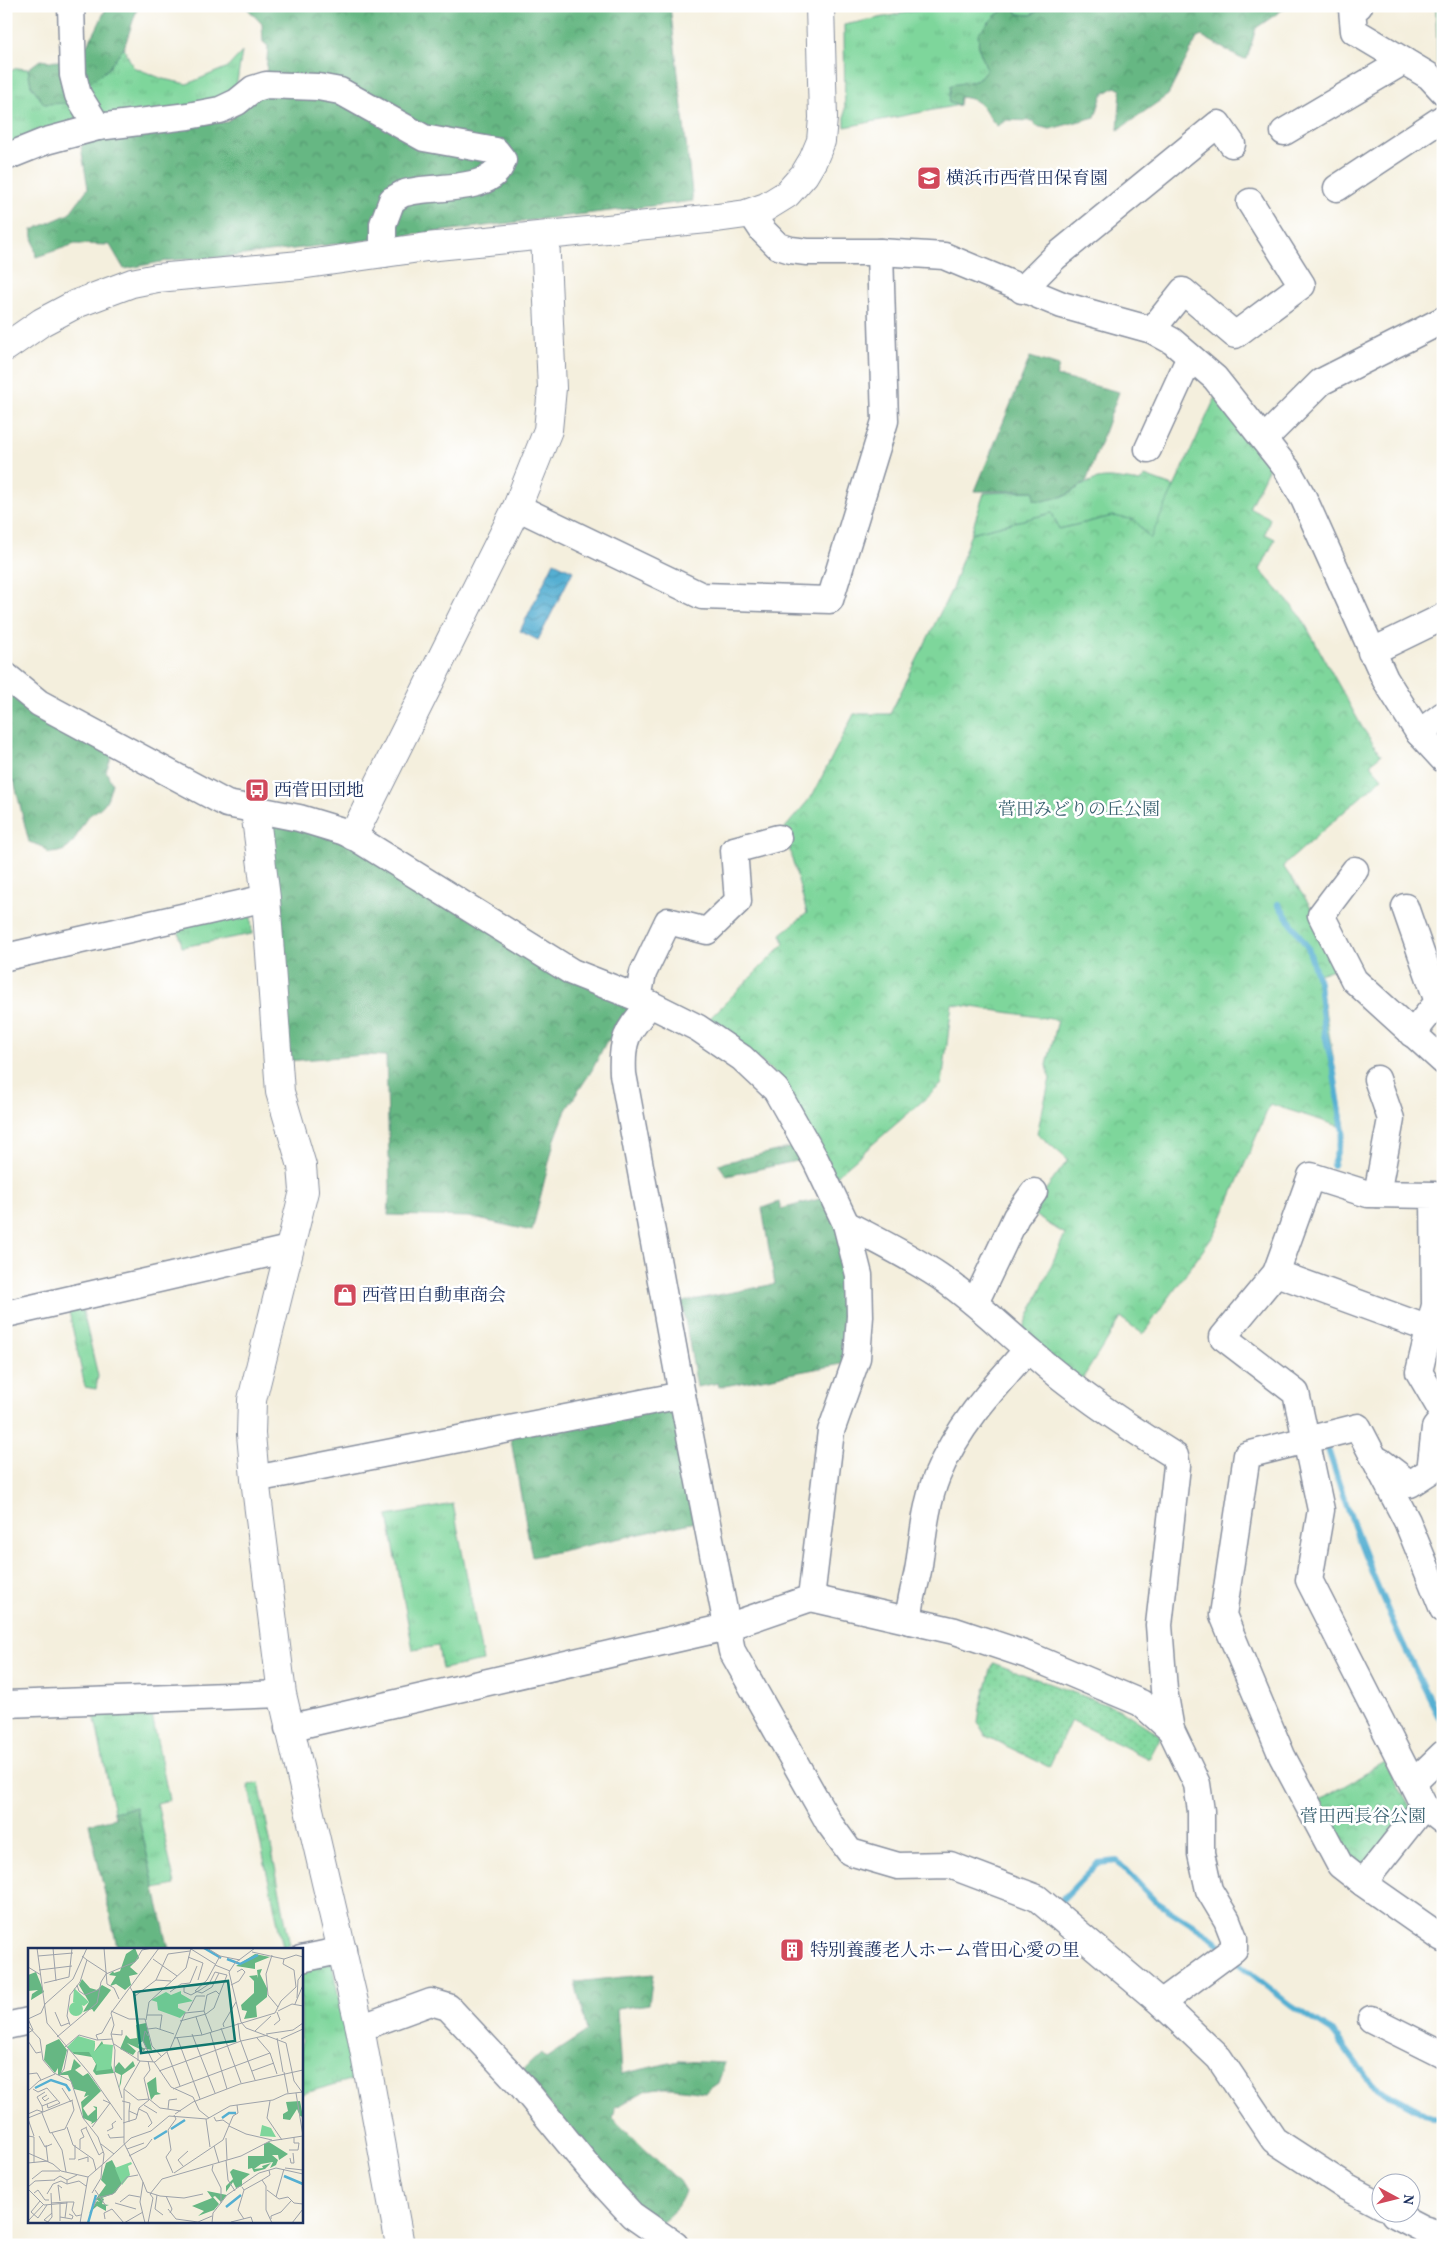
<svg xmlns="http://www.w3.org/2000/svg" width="1449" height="2251" viewBox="0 0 1449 2251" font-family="Vollkorn,'Noto Serif JP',serif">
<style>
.grass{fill:url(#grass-tufts);stroke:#4c827c}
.forest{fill:url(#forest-crowns);stroke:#407370}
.park{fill:url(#park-crowns);stroke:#4c827c}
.garden{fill:url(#garden-dots);stroke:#4c827c}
.water{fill:url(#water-waves);stroke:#386f98}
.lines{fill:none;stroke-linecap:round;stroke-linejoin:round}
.stream{stroke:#54afd2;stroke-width:6}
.minor-casing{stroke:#888f9e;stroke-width:29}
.tertiary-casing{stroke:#888f9e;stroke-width:30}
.minor{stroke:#fff;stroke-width:26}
.tertiary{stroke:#fff;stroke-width:28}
.labels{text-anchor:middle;stroke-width:5;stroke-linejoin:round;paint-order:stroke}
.poi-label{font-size:18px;fill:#1b2f5e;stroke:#fff;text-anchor:start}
.park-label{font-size:18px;fill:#396170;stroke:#fff}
.inset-river{fill:none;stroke:#54afd2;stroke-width:2.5}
.inset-road{fill:none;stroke:#9da2aa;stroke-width:1}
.view{fill:#0f766e;fill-opacity:0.15;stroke:#0f766e;stroke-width:2.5}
.inset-edge{fill:none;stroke:#1b2f5e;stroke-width:2.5}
</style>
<defs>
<pattern id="grass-tufts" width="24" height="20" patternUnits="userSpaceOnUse" patternTransform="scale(1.25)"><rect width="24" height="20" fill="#7ed69b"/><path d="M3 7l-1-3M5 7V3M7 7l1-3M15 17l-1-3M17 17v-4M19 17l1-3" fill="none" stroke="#6cb888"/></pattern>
<pattern id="forest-crowns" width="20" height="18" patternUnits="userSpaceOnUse" patternTransform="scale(1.25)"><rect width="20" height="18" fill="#66b783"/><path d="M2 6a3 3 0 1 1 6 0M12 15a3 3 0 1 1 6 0" fill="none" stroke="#53956e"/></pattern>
<pattern id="park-crowns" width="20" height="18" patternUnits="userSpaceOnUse" patternTransform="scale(1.25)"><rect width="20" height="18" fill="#7ed69b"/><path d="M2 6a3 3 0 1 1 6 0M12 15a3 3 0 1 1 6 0" fill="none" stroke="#6cb888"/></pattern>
<pattern id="garden-dots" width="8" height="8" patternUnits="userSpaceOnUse" patternTransform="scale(1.25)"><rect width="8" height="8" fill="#7ed69b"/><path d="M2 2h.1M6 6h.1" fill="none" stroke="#6cb888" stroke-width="1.8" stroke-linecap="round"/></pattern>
<pattern id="water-waves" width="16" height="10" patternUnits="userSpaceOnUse" patternTransform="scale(1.25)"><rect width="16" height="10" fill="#54afd2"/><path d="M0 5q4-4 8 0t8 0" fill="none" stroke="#458fae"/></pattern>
</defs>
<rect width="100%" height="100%" fill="#fff"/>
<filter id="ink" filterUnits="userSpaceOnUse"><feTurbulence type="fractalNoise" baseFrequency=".02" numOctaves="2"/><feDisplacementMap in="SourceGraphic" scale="10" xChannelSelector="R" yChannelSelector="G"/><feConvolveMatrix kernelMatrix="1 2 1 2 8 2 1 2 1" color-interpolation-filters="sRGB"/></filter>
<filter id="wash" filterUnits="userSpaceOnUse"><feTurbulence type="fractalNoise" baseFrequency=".0096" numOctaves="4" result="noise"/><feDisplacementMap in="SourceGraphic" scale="20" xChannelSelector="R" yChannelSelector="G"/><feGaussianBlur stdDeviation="1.12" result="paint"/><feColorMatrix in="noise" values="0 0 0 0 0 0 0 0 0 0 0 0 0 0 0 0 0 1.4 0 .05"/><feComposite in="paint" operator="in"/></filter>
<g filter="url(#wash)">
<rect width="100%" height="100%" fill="#f4efdd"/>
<g class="grass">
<polygon points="939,6 1009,6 995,16 979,49 988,70 949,102 959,105 845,127 844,25"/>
<polygon points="1014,6 1046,6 1031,15 1017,14"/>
<polygon points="124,48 133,67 163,79 187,84 228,67 242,52 235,93 208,106 6,146 6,73 17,68 28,69 31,85 83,87 107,70"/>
<path d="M1145,476l30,11 -25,53 -37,-24 -54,13 -7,-16 -81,20 13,-40 50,-2 31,5c34,-22 36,-20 75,-14z"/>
<polygon points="243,910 251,917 252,934 182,947 177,923"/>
<polygon points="81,1303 98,1376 96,1389 85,1387 68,1307"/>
<polygon points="453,1504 483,1661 442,1669 438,1646 413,1650 388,1516"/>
<polygon points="149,1700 169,1800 157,1803 175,1885 155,1889 136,1807 114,1812 92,1704"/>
<polygon points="259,1783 290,1945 283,1947 248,1785"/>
<polygon points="332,1963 354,2079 301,2094 301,1964"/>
</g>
<g class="forest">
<path d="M107,6h31l-14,42 -17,22 -24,17 -10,16 -29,1 -13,-19 -3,-16 12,-9c42,8 52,-21 67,-54z"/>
<polygon points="245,6 670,6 693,201 227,257 172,260 124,269 110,245 75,244 36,257 32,230 69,214 88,188 81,147 93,132 227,122 265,91 268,46 263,42 262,24"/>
<path d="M1009,6h5l4,8 13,1 15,-9h242l-32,22 -9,31 -7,-1 -38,-22 -5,2 -29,57 -50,35 3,-40 -6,-3 -13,8 -7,22 -45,12 -14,-3 -3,-5 -26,-1 -10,6c-15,-15 -10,-26 -37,-29l-1,8 -10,-2 2,-18 25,-4 11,-11 -8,-21 -1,-16 17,-17z"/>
<polygon points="1030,357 1059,366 1056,376 1119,392 1086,482 1065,496 1043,501 1034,500 1034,491 975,491"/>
<path d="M6,686l107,67 -7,18 6,13c-3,9 -4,18 -12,24 -4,4 -9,5 -12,9 -15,18 -11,36 -40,36l-7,-7 -12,-4 -15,-61 -8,1z"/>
<polygon points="268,818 346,838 631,1005 621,1031 606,1042 592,1070 566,1110 554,1142 532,1231 469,1217 388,1215 390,1188 386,1056 365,1055 288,1061"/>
<polygon points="803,1145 810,1158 727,1176 718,1164"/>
<polygon points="827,1197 846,1236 852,1336 842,1364 719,1387 718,1383 697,1387 682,1302 775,1284 762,1208 779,1202 781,1209"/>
<polygon points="674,1403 696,1522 532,1557 510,1435"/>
<polygon points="136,1807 169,1950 118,1950 89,1824 115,1818 114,1812"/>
<path d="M653,1974l-4,30 -32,5 4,65 58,-13 46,2 -7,20 -13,9c-16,-2 -47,-8 -62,0 -10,5 -17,11 -28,15l-3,11 67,63 6,10c-5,14 -13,24 -26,32l-29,-20 -108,-132 19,-18 5,5 41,-27 -12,-49z"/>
</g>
<g class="park">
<polygon points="1436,6 1443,6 1443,67 1437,63"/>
<polygon points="1217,394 1274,457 1249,508 1270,518 1265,534 1275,539 1260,570 1300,615 1362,727 1381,755 1370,764 1382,778 1283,866 1320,920 1340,967 1319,974 1345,1128 1270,1104 1216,1232 1143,1334 1121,1318 1079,1384 1022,1332 1065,1234 1029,1212 1068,1160 1037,1133 1050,1079 1047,1065 1058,1020 952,1004 942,1084 835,1177 775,1073 709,1019 784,944 781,934 807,913 784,829 812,796 854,714 890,714 952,589 971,533 1052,513 1059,529 1113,516 1135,520 1150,539"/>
<polygon points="1385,1762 1412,1811 1362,1873 1345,1858 1317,1802"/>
</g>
<polygon class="garden" points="993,1663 1121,1710 1161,1736 1149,1759 1071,1720 1049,1767 986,1736 978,1723 980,1708"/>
<polygon class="water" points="554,562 573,571 538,640 520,631"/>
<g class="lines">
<g class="stream">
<polyline points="1278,904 1308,948 1319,982 1324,1030 1334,1073 1343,1132 1333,1165"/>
<path d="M1328,1449c29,95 68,187 115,275"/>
<polyline points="1057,1905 1098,1863 1117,1861 1155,1901 1213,1938 1224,1948"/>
<polyline points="1234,1960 1291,2005 1334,2033 1372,2085 1432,2118 1443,2120"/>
</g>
</g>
</g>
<g filter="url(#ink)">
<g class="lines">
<g class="minor-casing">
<g id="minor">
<polyline points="71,6 73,75 78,95 98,127"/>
<polyline points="1359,6 1352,9 1354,31 1429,76 1443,91"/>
<polyline points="1284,132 1404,61"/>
<path d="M6,157l40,-16 52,-14 90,-11 32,-6 17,-8 16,-13 13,-4 52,2 22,4 84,47 72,13 7,9c-10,35 -70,24 -98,33 -4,1 -9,5 -13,7l-9,24v30"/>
<polyline points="1337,188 1443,118"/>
<polyline points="751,213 763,231 778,246 791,250 807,252 880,252 944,256 1062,305 1152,330 1172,341 1215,378 1287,469 1304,499 1385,679 1419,733 1443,759"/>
<polyline points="1022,290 1054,258 1218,124 1232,144"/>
<polyline points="1152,330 1183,291 1235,335 1302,285 1250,202"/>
<polyline points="1264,439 1321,382 1443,320"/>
<polyline points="1148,449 1190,357"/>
<polyline points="517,507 702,596 830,600 885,421 880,252"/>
<polyline points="1371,652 1443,617"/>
<polyline points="6,676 39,703 227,804 299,818 342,831 353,836 572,972 638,998 698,1028 742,1058 776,1090 816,1161 846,1224 859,1275 860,1316 857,1358 831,1431 811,1598 727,1627 288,1728"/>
<polyline points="1419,733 1443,715"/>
<polyline points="1355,870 1321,915 1354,980 1443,1061"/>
<polyline points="1405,907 1438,1002 1412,1034"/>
<polyline points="6,957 266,898"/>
<polyline points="638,998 643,973 668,921 707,931 738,901 734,850 778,838"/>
<path d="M650,1004c-22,27 -29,33 -27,70l59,321 50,256 97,172 21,29 48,14 52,-1 87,33 124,105 58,55 55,82 72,47 36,19"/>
<polyline points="1377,1194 1391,1119 1377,1079"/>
<path d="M846,1224c32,17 63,32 93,52 34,23 63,52 94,78 44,39 92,71 142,102l2,10 -18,159 5,65 7,40"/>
<polyline points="1276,1273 1429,1329"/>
<polyline points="975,1303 1016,1217 1034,1192"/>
<polyline points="6,1314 289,1249"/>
<polyline points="1443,1413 1419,1372 1435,1305 1434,1195 1368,1194 1311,1176 1276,1273 1223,1337 1296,1393 1321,1510 1309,1580 1424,1806 1443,1821"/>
<polyline points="1380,1461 1410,1484 1430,1471 1435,1428 1443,1418"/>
<polyline points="255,1479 682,1395"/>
<polyline points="811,1598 955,1631 1030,1656 1141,1703 1171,1730 1197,1784 1201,1811 1201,1854 1209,1890 1227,1920 1234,1938 1234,1949 1161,2003"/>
<polyline points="1443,1609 1407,1521 1358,1427 1247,1455 1223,1615 1282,1756 1340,1865 1363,1883 1443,1939"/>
<path d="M909,1621c0,-21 7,-36 10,-56 4,-29 7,-62 18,-89 20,-49 56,-88 90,-126"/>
<polyline points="6,1704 282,1694"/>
<polyline points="1413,1783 1443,1754"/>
<polyline points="1363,1883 1424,1806"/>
<polyline points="301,1959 343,1950"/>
<polyline points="1371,2019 1443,2055"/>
<polyline points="6,2026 29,2021"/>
<polyline points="360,2028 431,2002 448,2007 522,2086 596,2176 632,2215 675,2245"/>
<polyline points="1394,2214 1423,2229 1443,2235"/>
</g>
</g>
<g class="tertiary-casing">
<g id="tertiary">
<polyline points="6,347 42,322 76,304 132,283 157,278 300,265 427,247 717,218 746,214 766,207 787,194 804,175 813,160 821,141 823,118 820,6"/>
<polyline points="255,810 266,898 280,1092 302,1166 304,1191 252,1400 251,1434 255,1479 282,1694 360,2028 400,2245"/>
<polyline points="353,836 517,507 548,430 552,388 545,236"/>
</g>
</g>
<use href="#minor" class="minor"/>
<use href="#tertiary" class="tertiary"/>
</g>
</g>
<defs>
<g id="school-square" transform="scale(1.25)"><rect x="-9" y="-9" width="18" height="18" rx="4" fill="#d1495b" stroke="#fff"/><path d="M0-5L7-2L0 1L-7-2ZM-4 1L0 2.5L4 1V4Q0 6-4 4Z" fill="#fff"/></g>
<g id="bus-square" transform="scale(1.25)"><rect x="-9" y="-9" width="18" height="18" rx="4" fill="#d1495b" stroke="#fff"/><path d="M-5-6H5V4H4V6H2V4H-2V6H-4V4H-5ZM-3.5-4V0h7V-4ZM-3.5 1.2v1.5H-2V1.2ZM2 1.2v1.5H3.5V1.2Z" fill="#fff"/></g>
<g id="shop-square" transform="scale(1.25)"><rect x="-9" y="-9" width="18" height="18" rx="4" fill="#d1495b" stroke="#fff"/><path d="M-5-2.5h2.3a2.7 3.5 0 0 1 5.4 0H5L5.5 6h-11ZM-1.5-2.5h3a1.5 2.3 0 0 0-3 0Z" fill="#fff"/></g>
<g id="building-square" transform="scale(1.25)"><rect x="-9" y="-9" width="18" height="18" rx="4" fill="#d1495b" stroke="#fff"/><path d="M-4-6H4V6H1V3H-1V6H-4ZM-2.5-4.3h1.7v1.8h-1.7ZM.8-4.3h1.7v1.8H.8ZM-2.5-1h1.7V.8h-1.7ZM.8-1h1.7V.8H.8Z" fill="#fff"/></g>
</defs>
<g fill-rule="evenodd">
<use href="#school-square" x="929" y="178"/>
<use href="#bus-square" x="257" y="790"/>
<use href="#shop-square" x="345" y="1295"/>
<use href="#building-square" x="792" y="1950"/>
</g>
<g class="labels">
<g class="poi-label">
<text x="946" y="184">横浜市西菅田保育園</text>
<text x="274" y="796">西菅田団地</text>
<text x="362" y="1301">西菅田自動車商会</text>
<text x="810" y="1956">特別養護老人ホーム菅田心愛の里</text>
</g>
<g class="park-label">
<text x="1079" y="815">菅田みどりの丘公園</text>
<text x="1363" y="1822">菅田西長谷公園</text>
</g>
</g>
<g transform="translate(28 1948)">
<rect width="275" height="275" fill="#f4efdd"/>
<path d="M46,40l15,14 -5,4 -11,-4zM234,177l9,3 5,9 -16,-1z" fill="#7ed69b"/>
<path d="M107,0l4,10 -9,9 8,7 -9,2 2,9 -6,5 -9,-6 -6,2 6,-10 -7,-1 4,-4 1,2 6,-2 6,-17zM227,6l15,3 -15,6v6l-19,-3zM234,21l-2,5 7,14v9l-11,9 1,11 -13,2 3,-8 -5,-1 -1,-5 13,-12v-12l-5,-5 8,-1 1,3 -1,-8zM8,24l8,20 -13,8 1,-6 6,-4 -10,1v-16zM54,31l8,9 7,2 5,-5 9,5 -17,22 -2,-3 -9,3 6,-10 -10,-17zM118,75l6,27 -5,-1 -4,-8 -5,4 7,4 -1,2 -17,-8 9,8 -3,4 -13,-6 6,-14 4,4 7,-1 -1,-13zM31,91l8,11 -6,23 10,-3 3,-11 7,7 -6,4 8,6 5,-3 13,18 -18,17 5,8 8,-7 -3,-3 4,1v14l-6,3 1,-2 -9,-4 -2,-16 8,-7 -5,2 2,-5 -12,-3 -6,-14h-10v-7l-3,5 -11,-13 2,-15zM74,93l12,32 -18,2 -3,-4 3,-7 -4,-7 -18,-3 -7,-7 28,-4 -1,9zM105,113l2,5 -13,9 -1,8 -2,6 2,-14 -6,-3v-5l4,-5 6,7zM128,129l1,15 4,2 -6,1 -4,5 -4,-17zM272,153l3,16 -3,-1 -3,-7 -7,11 -7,-1v-5l5,-3 -2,-9zM241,194l19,12 -9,6 -1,-5h-6l6,5 -2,5 -6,3 3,-6 -12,2 -7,5 9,-1 -1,-2 9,-3 -6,6 -11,3 -2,-4 -4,1v-13h16v-12zM84,212l11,22 -8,11 -13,5 2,1 -2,5 7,1 -3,1v5l-9,-5 -8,7 8,-12 3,1 -4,-3 10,-14 -5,-5 5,-17zM205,221l17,5 -8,6v6l-6,2 -3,-6 -7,10v-6l7,-7 -3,-7zM179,243l20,4 -6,7 -6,-6 -2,1 6,7 -5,6 -16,6 6,-5 -12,-5 20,-8z" fill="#66b783"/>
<path d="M41 61a7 7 0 1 1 14 0a7 7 0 1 1-14 0Z" fill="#7ed69b"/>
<path d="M138,44l5,3 10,-4v3l12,7 -15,3v4l8,4 -6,6 -22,-8 -1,-8 -6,-2zM50,88l17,5 -1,11 8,-8 11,1 -2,24 -15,2 1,-6 -8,-13h-18l-4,-5zM103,214l1,2 -4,2 2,9 -8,10 -7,-17z" fill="#7ed69b"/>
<path class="inset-river" d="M176,0l17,10M199,11l13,5 18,-9M7,140l16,-8 15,5 4,6M194,170l7,-5h7M143,181l14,-9M126,191l13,-8M256,228l19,8M198,259l15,-12M60,275l8,-28"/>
<path class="inset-road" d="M9,0l10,75 43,51 32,46M25,0l3,33M76,0l3,36 7,4 5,11M179,0l13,8 20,4M227,0l-20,15 -6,9 12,50 5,6 40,15 8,38 8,11M163,1l24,15M224,4l32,7 12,-4 7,2M244,7l-6,19 2,21 10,12M10,8l35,-3M160,9l15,6 -5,17M125,11l24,17M59,12l20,13M187,17l15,6M0,19l13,8M11,22l33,-4M128,32l12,-26 22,-3M16,35l25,-6 3,-29M49,37l2,6 6,4 15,-6M165,37l-9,2v5l7,3 9,-5 9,-6 6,-12 12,3M203,37l8,-4 6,-9 -3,-3 -5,3M102,39l5,9 21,-16 15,1M167,43l12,-11 13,-24M167,43l7,2 10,-6 7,-14M142,44l11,-8 9,-1 7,-17M269,50l1,-18 5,-7M267,56l8,-19M83,63l18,8h16l7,27 10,11M160,63l8,-15h9M176,63l3,-16 9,-4 3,3M250,63l14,-7 11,2M27,64l6,14 8,-3M119,67h15l-2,14M168,69l6,18M0,71l13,-6 4,-9 28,-25 14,-31M0,71l5,11 -5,3M118,72l3,-18 37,-34 5,-20M152,73l26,-7 8,-6 13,-33M210,75l2,16 15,41M42,77l-3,-9 3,-21 10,-13 7,-22 -5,-4M246,77l6,-5 -3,-8M0,78l12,13 3,21 11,13 17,8 12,37 15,19 6,17 -1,10 -15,13 -8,46M196,79l-1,-3 13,-22M193,80l20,55M120,81l8,-1 18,6M227,83l16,-15M182,84l17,57M83,86l11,1v-5M164,86l23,59M238,86l27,-4 10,-7M120,88l-3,-5 -2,10 10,21M29,89l40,-34 4,-21 5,-8 29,-12 7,-12 10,-2M149,89l23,62M146,90l28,-3 73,-22 6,-12 15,-14 -2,-17 -11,-6 1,-5M229,90l13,15 7,21M249,90l6,34M253,91l22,-10M70,92l-2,-5 6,-2 9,-16M0,93l8,12 5,-1M86,96l26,17M37,99l14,-12 18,5 15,-1M139,104l13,34M110,113v-9l8,-4M120,113l2,9 -6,8 5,22M126,114l17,25 22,10 6,13 10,8M131,123l82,-30 27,-6M224,123l22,-8M256,124l4,21M0,126l9,-1 4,7M31,128l5,-7 4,-20M34,140l9,14M5,141l5,3 9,-4 13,15 -12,5 -1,-4M96,141l14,11 11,-1 11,9 21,3M145,141l97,-36M0,143l11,-10 16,-7M268,145l7,43M19,147l-5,3 3,3 4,-3M94,150l-8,-27 1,-21 -4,-16 3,-9 -3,-12 48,-65M94,153l8,2 -1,8M242,153l-3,17 15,22M116,157l13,8M14,158l-5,-9 8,-5M111,161l8,4 5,10 -4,4M140,161l1,-9 8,-1M15,164l-1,-6 15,-6M14,165l8,20 15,-4 9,-19 -2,-9M0,166l9,-4 6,2M147,166l18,-12 47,-18 63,-14M186,169l2,4 7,-1 7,5M0,170l45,-18M0,171l6,17M178,171l4,28M101,174v-11l9,4M95,175l13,-4 3,-11 10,-8M201,178l17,8 26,6M39,179l6,18 20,14 3,11M64,179l18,-24 -7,-3M58,180l13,27 4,-3M79,183l6,-3 -1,-4 4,-3M24,185l10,17 4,22M80,186l2,4 14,-1M0,188l6,1v26M11,188l6,11 7,-3M198,190l1,22M73,196l13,10M18,197l2,17M186,198l5,17M52,201v-10l4,-2 -3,-7 6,-3M99,201l17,-6M261,202h9l1,-7h-5v-6M0,205l25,11 8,7 27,6M101,208l17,-9 6,-8M262,210l1,5h3l-1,-10M41,211h6v-14M50,212l10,-3v5M198,212l2,20 7,11M0,215l20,-2M75,216l28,-26 20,-7 18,-15 38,3 23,-13 43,-6 13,-6 17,-2M185,217l-1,5 9,18v15M155,218l-5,-6 10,-9M257,220l18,2M241,222l1,5 -8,5 4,6v24l6,13M145,225l-7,-16 5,-7 -3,-20 8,-11 -2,-4M146,225l49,-33 10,-24 5,-3 -1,-8M4,231l10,-8h18M26,232l6,-4 7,4M115,234l4,10 13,4 24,2 19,-4M39,236l12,-3 7,5M0,239l7,-6 20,-1M214,239l2,3 -6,20 6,9M0,241l16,16 23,-2M67,242l11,16M216,242l18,-10M239,242l12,9 9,-2 6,6 9,1M6,245l4,-3 7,10h4M64,245l9,-15 1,-13M19,246l6,-10 8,-3 6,3v-4l10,-5M129,247l-2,14 8,6M138,248l6,13 -2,4M248,249l8,-28M12,253l-9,11 7,6 9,-13M32,253l-2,-16 4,3M39,254h7l-2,8 4,6 5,-1M92,254l9,-7 11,2M23,255l16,-1 -2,16M87,255l21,6M32,256v17M66,258l3,-8 16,-4 14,-17 11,-2M140,261l8,10 22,3 14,-6M32,269l12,2 1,-3 -4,-2M77,271l-1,-6 8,-4 12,14 19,-11M243,271v-3l10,-4 10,-11M0,273l15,-16M20,274l-4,-2 8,-7M203,274l20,-5 2,6M19,275l5,-6 -1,-24M117,275l-5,-21 3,-20 -19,-39v-54l16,-28 15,1 15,-13 15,-36 19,-2 8,21M120,275l5,-25 -3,-4 12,-15 79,-23 29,-15 33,-5M184,275l1,-10 14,-18 32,-22 17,-5 27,6M264,275l11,-14"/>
<path class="view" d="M200,33l7,60 -94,12 -7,-61z"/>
<rect width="275" height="275" class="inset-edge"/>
</g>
<rect width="1449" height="2251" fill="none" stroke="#fff" stroke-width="25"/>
<g transform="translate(1396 2198) rotate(97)"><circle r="24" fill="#ffffff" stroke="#a4acbf"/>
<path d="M0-4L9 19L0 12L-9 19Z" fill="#d1495b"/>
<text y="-8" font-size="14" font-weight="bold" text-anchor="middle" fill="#1b2f5e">N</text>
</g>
</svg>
